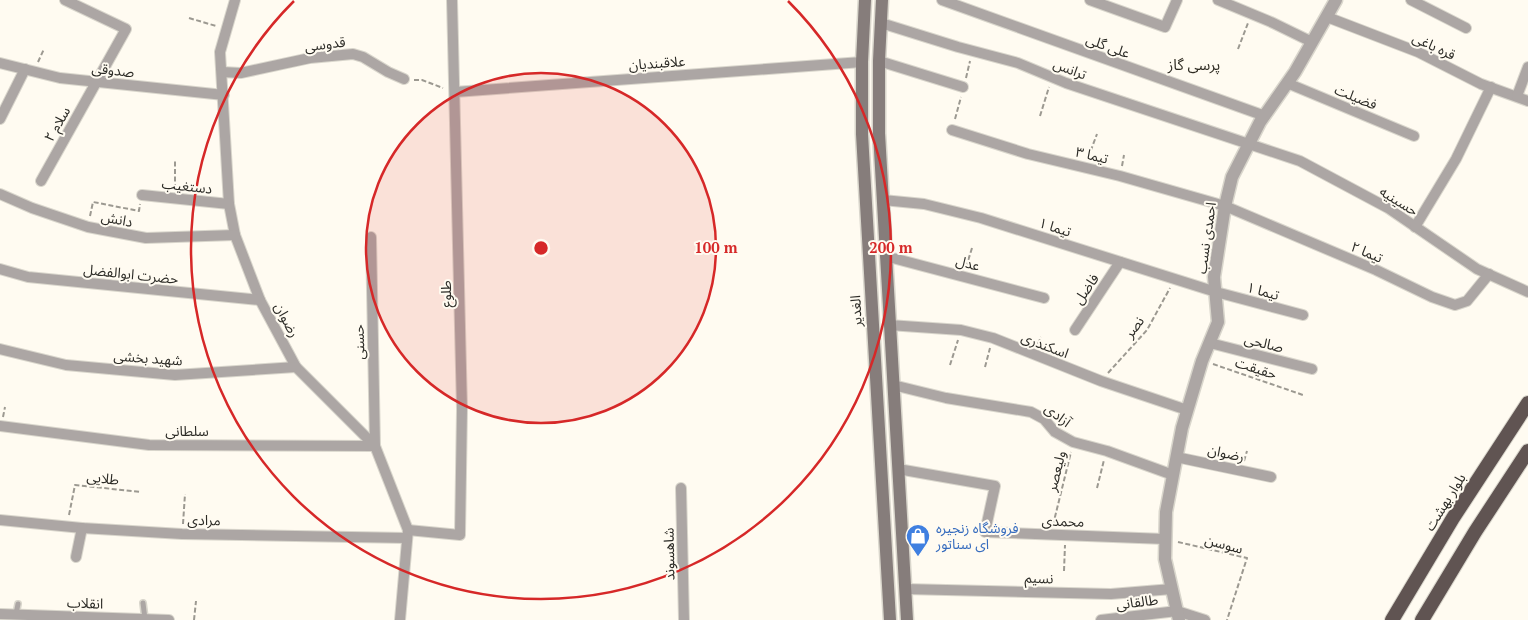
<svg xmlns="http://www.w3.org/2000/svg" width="1528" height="620" viewBox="0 0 1528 620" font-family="'PT Serif','Noto Sans Arabic',serif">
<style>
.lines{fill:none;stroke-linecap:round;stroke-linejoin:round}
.service-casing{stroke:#d9d6cc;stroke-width:8}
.minor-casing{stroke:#d9d6cc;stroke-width:12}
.tertiary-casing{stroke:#d9d6cc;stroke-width:15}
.secondary-casing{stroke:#d9d6cc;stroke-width:15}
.trunk-casing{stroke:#d9d6cc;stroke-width:16}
.path{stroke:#9c9991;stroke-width:2;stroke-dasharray:5 2.5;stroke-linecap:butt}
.service{stroke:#aca6a4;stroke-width:5}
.minor{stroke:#aca6a4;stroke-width:10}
.tertiary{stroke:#aca6a4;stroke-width:12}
.secondary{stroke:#867d7b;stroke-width:12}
.trunk{stroke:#605452;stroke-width:14}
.ring{fill:none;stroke:#d62828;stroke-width:2.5}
.labels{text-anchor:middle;stroke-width:4;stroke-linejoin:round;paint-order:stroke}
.street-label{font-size:14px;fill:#2c2b26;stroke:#fffbf1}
.shop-label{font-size:14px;fill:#366cbe;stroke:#fffbf1;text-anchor:start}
.neighbourhood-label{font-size:15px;fill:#2f2b22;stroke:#fffbf1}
.centre{fill:#d62828;stroke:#fffbf1;stroke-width:2.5}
.ring-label{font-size:15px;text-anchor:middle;font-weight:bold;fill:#d62828;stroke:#fffbf1;stroke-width:4;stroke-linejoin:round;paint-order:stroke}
</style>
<rect width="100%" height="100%" fill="#fffbf1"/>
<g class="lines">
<g class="service-casing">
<g id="service">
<polyline points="143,603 145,619"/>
<polyline points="16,614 18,604"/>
</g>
</g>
<g class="minor-casing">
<g id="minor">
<polyline points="235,0 220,52 229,204 235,235 260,300 296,367 375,446 408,530 400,620"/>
<polyline points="942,0 1265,116"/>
<polyline points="1090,0 1165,27 1177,0"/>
<polyline points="1218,0 1271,22 1312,42"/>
<polyline points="1411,0 1466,28"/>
<polyline points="1327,17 1418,52 1481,84 1528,101"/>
<polyline points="881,23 958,47 1018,63 1066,83 1300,161 1388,208 1477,269 1528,292"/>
<polyline points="879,61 963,87"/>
<polyline points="0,63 60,78 224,95"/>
<polyline points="222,72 241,73 310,58 353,54 363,57 388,72 404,79"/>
<polyline points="1287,83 1414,136"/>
<polyline points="455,92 862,62"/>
<polyline points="1517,96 1528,67"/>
<polyline points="0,119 25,69"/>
<polyline points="952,130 1028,154 1120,176 1225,206 1376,270 1432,297 1455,305 1467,301 1489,274"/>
<polyline points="41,181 126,29 65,0"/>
<polyline points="0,194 32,208 88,227 146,238 235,235"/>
<polyline points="142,195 229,204"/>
<polyline points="883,200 924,204 981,218 1216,292 1303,315"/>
<polyline points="1415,227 1456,159 1491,87"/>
<polyline points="885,256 1044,298"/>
<polyline points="0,269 28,277 260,300"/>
<polyline points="889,325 961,330 993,338 1101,381 1187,410"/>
<polyline points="1075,330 1120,262"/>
<polyline points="1210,343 1312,369"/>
<polyline points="0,349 66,365 175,375 296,367"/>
<polyline points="893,385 946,398 1031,412 1044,419 1055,432 1073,442 1107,451 1173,475"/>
<polyline points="0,426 149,445 375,446 371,237"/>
<polyline points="1176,457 1271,477"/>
<polyline points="898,469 995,486 985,532 1165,539"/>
<polyline points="681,488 684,620"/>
<polyline points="0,520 82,528 182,534 407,538"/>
<polyline points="408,530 460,535 462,409 452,0"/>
<polyline points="76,557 82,528"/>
<polyline points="905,589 1111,594 1172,589"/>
<polyline points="0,614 169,620"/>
<polyline points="1101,620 1177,611 1205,620"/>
</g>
</g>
<g class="tertiary-casing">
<polyline id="tertiary" points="1179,620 1165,559 1166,512 1182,428 1202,361 1218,322 1214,277 1225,206 1232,177 1260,122 1295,72 1336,0"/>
</g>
<g class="secondary-casing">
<g id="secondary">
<polyline points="865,0 862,62 862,134 890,620"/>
<polyline points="882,0 879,61 879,133 907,620"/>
</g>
</g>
<g class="trunk-casing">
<g id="trunk">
<polyline points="1392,620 1453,518 1528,403"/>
<polyline points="1422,620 1475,532 1528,451"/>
</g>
</g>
<g class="path">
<polyline points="189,18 216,26"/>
<polyline points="1238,49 1248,23"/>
<polyline points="38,62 44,49"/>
<polyline points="966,78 970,61"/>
<polyline points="414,80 422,80 443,88"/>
<polyline points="1040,116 1049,87"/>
<polyline points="955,119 961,97"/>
<polyline points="1088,158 1097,134"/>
<polyline points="1122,166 1124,155"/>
<polyline points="175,189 175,159"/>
<polyline points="90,216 93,202 139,211 140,204"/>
<polyline points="966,267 972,248"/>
<polyline points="1038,344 1041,337"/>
<polyline points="1213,364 1303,395"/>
<polyline points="950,365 958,340"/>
<polyline points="985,367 990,348"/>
<polyline points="1108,373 1147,330 1170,288"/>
<polyline points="3,417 5,407"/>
<polyline points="1244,461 1247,451"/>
<polyline points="1097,488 1104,460"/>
<polyline points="69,515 75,485 141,492"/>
<polyline points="183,524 185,494"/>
<polyline points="1053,525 1071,452"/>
<polyline points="1178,542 1247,558 1227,620"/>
<polyline points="1064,571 1065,545"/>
<polyline points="194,620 196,601"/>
</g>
<use href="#service" class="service"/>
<use href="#minor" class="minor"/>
<use href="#tertiary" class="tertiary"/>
<use href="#secondary" class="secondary"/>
<use href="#trunk" class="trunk"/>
</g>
<circle cx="541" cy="248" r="175" fill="#d62828" fill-opacity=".12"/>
<g class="ring">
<circle cx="541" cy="248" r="175"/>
<path d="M788 1A350 350 0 1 1 294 1"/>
</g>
<defs>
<g id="shop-pin" transform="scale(1.25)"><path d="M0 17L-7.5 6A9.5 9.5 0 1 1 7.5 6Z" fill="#3f7fe0" stroke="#fffbf1"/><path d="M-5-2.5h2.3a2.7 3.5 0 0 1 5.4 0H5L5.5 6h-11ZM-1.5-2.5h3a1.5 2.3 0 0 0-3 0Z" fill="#fff"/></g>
</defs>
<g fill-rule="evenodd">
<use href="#shop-pin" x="918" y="536"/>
</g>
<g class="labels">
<g class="street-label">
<text transform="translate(325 44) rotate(-7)" y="5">قدوسی</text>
<text transform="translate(1108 46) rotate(20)" y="5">علی گلی</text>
<text transform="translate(1434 46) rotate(25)" y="5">قره باغی</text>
<text transform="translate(657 63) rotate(-4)" y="5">علاقبندیان</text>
<text transform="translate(1070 69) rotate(21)" y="5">ترانس</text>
<text transform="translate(113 70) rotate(6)" y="5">صدوقی</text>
<text transform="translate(1356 97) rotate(22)" y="5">فضیلت</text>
<text transform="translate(57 124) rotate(-60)" y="5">سلام ۲</text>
<text transform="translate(1092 155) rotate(13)" y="5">تیما ۳</text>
<text transform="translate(187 186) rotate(6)" y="5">دستغیب</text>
<text transform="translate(1399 201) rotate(32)" y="5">حسینیه</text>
<text transform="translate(117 219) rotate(11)" y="5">دانش</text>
<text transform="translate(1055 227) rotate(18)" y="5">تیما ۱</text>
<text transform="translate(1206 238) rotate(-82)" y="5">احمدی نسب</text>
<text transform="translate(1367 252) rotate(23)" y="5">تیما ۲</text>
<text transform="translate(968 263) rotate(15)" y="5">عدل</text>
<text transform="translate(131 274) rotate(6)" y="5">حضرت ابوالفضل</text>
<text transform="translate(1086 289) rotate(-56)" y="5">فاضل</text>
<text transform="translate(1263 291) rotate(15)" y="5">۱ تیما</text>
<text transform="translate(446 294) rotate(-91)" y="5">طلوع</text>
<text transform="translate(856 311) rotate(-93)" y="5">الغدیر</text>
<text transform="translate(287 320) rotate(62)" y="5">رضوان</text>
<text transform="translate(1134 327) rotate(-53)" y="5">نصر</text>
<text transform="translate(359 342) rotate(-91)" y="5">حسنی</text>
<text transform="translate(1264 343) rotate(14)" y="5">صالحی</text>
<text transform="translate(1045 345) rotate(21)" y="5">اسکندری</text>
<text transform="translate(148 358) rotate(4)" y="5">شهید بخشی</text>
<text transform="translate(1256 368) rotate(18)" y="5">حقیقت</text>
<text transform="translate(1058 415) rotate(37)" y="5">آزادی</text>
<text x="187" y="436">سلطانی</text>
<text transform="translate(1226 453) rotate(12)" y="5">رضوان</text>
<text transform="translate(1056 471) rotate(-76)" y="5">ولیعصر</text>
<text transform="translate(103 478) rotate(7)" y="5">طلایی</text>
<text transform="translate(1445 502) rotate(-58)" y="5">بلوار بهشت</text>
<text transform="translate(204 520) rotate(1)" y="5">مرادی</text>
<text transform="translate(1063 521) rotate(2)" y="5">محمدی</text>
<text transform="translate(1224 544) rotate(15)" y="5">سوسن</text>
<text transform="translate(669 554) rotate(-91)" y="5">شاهسوند</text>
<text transform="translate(1039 578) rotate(2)" y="5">نسیم</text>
<text transform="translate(1137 602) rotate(-7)" y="5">طالقانی</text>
<text transform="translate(85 603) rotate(2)" y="5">انقلاب</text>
</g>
<g class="shop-label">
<text x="936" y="533">فروشگاه زنجیره<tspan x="936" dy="16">ای سناتور</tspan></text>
</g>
<g class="neighbourhood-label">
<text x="1194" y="70">پرسی گاز</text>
</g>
</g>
<circle cx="541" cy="248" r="8" class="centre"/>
<g class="ring-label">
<text x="716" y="253">100 m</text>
<text x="891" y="253">200 m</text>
</g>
</svg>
